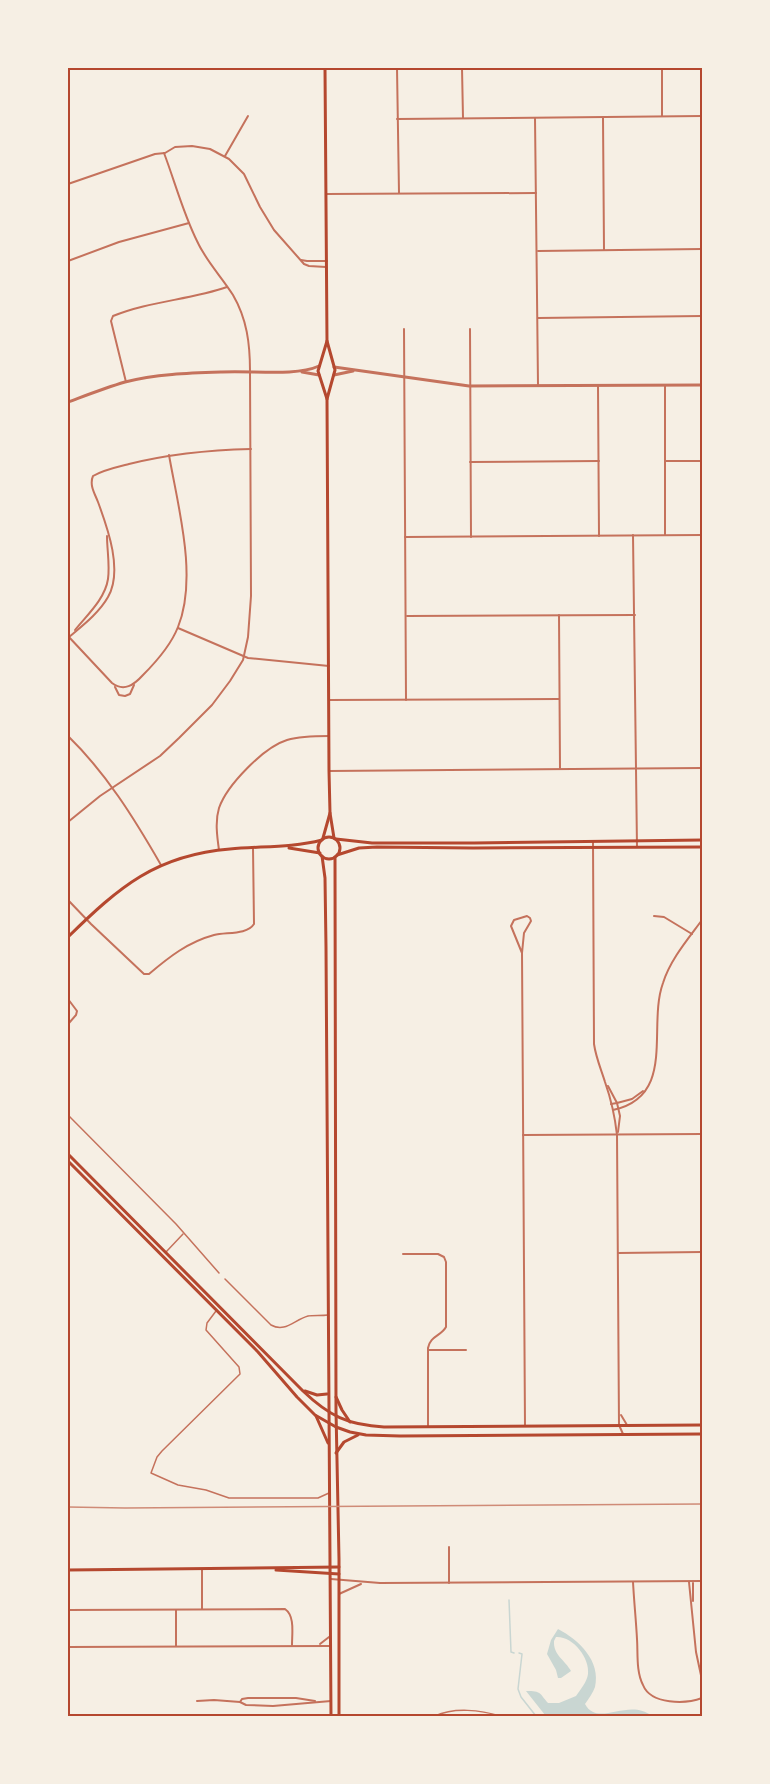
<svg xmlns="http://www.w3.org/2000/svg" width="770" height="1784" viewBox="0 0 770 1784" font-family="'PT Sans Narrow',sans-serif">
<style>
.water{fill:#c9d6d2}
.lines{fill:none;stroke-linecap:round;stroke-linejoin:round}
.stream{stroke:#c9d6d2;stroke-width:1.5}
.service{stroke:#c5725c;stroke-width:1.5}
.minor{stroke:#c5725c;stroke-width:2}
.tertiary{stroke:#c5725c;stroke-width:3}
.secondary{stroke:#b5482f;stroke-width:3}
.rail{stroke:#cf8b77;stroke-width:1.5}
.neatline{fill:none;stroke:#b5482f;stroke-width:2}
</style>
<rect width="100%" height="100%" fill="#f6efe4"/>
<path class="water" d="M558,1629c21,11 43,32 37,58 -2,6 -6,11 -10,17 13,24 43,-7 67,12l-107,-1 -19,-24c16,0 13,2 22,12h11l17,-7c4,-6 11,-14 12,-22 2,-16 -15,-38 -32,-37l-2,4c-1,14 11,19 17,30l-10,7h-3l-2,-8 -9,-16 4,-14z"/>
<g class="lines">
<g class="stream">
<polyline points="509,1600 511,1652 514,1653"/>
<polyline points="519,1653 522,1654 518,1689 521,1697 536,1716"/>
</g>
<g class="service">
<polyline points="68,1115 176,1224 219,1273"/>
<polyline points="166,1252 183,1234"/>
<path d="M225,1279l46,46c14,8 23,-5 37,-9 6,-1 13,0 20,-1"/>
<polyline points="216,1311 207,1323 206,1330 239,1367 240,1374 162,1451 157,1457 151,1473 178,1485 206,1490 229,1498 318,1498 329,1493"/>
<path d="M435,1716c19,-9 46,-6 65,0"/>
</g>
<g class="minor">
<polyline points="397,68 399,193"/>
<polyline points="462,68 463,118"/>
<polyline points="662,68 662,116"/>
<polyline points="535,118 538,385"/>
<polyline points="603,118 604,250"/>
<polyline points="397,119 702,116"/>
<polyline points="225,156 248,116"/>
<polyline points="68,184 155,154 165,153 175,147 192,146 210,149 229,159 244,174 260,207 274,230 304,264 309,266 326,267"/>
<polyline points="326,194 536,193"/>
<polyline points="538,251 702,249"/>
<polyline points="301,260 307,261 327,261"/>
<polyline points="68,261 119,242 189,223"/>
<polyline points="538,318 702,316"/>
<polyline points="404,329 406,700"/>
<polyline points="470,329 471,537"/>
<path d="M126,382l-15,-61 2,-5c36,-15 77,-16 114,-29"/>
<polyline points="665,385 665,535"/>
<polyline points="598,386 599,536"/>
<polyline points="665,461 702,461"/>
<polyline points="470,462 599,461"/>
<polyline points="633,535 637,847"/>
<polyline points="405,537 702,535"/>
<polyline points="559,615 560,768"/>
<polyline points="407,616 635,615"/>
<polyline points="178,628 248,658 329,666"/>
<path d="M75,630c12,-15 30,-31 33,-51 2,-14 -1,-29 -1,-43"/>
<path d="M68,636l44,47c12,9 22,2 31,-8 13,-13 28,-30 35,-48 20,-50 0,-120 -9,-172"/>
<path d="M69,637c13,-11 30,-24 39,-40 15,-26 0,-68 -10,-95 -3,-8 -9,-17 -5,-26 10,-6 24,-9 36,-12 40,-10 80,-14 122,-15"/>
<polyline points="115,687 119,695 125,696 130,694 134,685"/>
<polyline points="329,700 559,699"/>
<path d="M68,736c38,37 66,82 93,129"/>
<polyline points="329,771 702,768"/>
<path d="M68,822l32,-26 60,-40 19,-18 33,-33 18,-24 13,-21 5,-23 3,-41 -1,-225c0,-27 -3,-52 -17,-76 -12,-19 -27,-34 -36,-54 -14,-28 -22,-59 -33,-88"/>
<path d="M593,842l1,202c2,14 7,25 11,38 6,17 10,35 12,53l2,290 4,9"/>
<path d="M219,850c-2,-14 -4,-29 0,-42 8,-23 45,-61 68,-68 14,-4 28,-4 42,-4"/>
<path d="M68,900l23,24 53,50h5c20,-17 39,-32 65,-39 13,-3 33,0 40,-11l-1,-76"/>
<polyline points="654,916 664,917 692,934"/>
<polyline points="522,953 511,926 514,920 527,916 530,918 531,921 524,933 522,953 525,1426"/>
<polyline points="68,999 77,1011 76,1015 69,1023"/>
<polyline points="608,1086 617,1103 632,1099 643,1091"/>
<polyline points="611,1104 617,1103 620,1116 618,1132"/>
<path d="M613,1110c64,-14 34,-83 50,-127 7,-23 25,-44 39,-63"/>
<polyline points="523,1135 702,1134"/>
<polyline points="618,1253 702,1252"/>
<path d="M403,1254h35l6,3 2,5v65c-5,9 -16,9 -18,21v79"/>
<polyline points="428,1350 466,1350"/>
<polyline points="621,1415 627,1425"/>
<polyline points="449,1547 449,1583"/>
<polyline points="202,1570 202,1609"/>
<polyline points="331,1579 380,1583 702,1581"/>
<path d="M633,1582c1,19 3,38 4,57 1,14 -1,33 6,46 8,20 43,19 59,13"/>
<polyline points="689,1582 696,1652 702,1680"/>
<polyline points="339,1594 361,1584"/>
<polyline points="693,1601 693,1583"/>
<path d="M68,1610l217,-1c10,7 7,24 7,36"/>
<polyline points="176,1610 176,1646"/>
<polyline points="320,1644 329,1637"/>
<polyline points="68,1647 330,1646"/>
<polyline points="197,1701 214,1700 240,1702 246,1705 273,1706 331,1701"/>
<polyline points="240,1702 242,1699 248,1698 296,1698 315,1701"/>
</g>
<g class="tertiary">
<polyline points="334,367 469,386 702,385"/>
<polyline points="302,372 319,375"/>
<polyline points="334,375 353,371"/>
<path d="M68,402c19,-7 37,-14 57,-20 30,-8 65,-9 97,-10 28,-2 73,5 97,-6"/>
</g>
<g class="secondary">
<polyline points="325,68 327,341 318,371 327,399"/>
<polyline points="327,341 335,370 327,399 329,771 330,813 334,838"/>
<circle cx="329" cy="848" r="11"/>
<polyline points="323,838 330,813"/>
<polyline points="336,839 372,843 474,843 702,840"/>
<polyline points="289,848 320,853"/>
<polyline points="337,855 359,848 377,847 473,848 702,847"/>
<polyline points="322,856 325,878 326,947 331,1716"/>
<polyline points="335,857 336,1411 339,1559 339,1716"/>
<path d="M68,937c51,-50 88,-82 162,-88 31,-3 61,-1 92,-9"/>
<path d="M68,1154l235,237c26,25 45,34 81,36l318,-2"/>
<polyline points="68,1161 258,1352 297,1397 315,1415 336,1427 350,1432 366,1435 400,1436 702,1434"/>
<polyline points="305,1391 317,1395 327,1394"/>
<polyline points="336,1397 342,1410 350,1422"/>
<polyline points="316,1416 328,1443"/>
<polyline points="336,1453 344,1442 358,1435"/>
<polyline points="68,1570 339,1567"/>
<polyline points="276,1570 339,1574"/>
</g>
<polyline class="rail" points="68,1507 125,1508 702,1504"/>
</g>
<rect width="770" height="1784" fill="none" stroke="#f6efe4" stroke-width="138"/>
<rect x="69" y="69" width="632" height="1646" class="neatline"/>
</svg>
